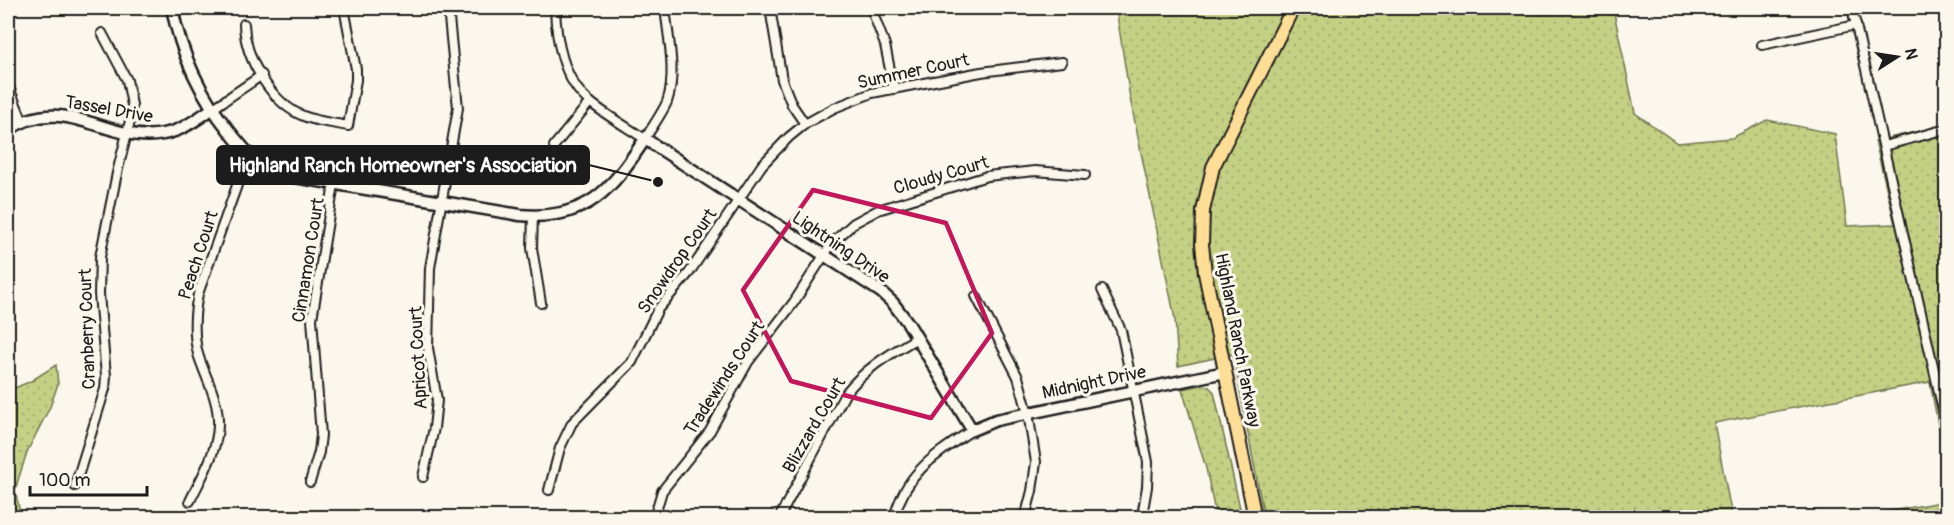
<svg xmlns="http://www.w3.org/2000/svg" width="1954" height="525" viewBox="0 0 1954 525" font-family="Pangolin,sans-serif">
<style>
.built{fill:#f0e2ce}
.grass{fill:url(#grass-dots);stroke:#707650;stroke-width:1.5}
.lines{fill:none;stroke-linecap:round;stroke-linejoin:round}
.street-casing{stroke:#1c1c1c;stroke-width:12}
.secondary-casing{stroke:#1c1c1c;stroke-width:15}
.primary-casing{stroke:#1c1c1c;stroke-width:16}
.street{stroke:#fbf7ec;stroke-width:8}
.secondary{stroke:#fbf7ec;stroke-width:10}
.primary{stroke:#fedd96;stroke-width:12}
.marked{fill:none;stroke:#c2185b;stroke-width:4.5;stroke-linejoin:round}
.labels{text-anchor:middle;stroke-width:6;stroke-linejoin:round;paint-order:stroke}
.street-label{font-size:18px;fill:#1c1c1c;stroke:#fbf7ec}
.leader{fill:none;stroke:#1c1c1c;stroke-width:2}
.callout-dot{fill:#1c1c1c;stroke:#fbf7ec;stroke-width:2}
.callout{fill:#1c1c1c;stroke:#1c1c1c;stroke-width:2}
.callout-label{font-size:20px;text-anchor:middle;font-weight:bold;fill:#fff}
</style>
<defs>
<pattern id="grass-dots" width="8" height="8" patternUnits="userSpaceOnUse" patternTransform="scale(1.5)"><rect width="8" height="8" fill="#c4d084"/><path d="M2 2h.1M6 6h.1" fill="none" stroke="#a8b271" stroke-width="1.8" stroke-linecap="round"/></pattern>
</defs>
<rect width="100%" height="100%" fill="#fbf7ec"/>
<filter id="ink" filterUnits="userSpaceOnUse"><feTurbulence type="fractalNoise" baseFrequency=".0167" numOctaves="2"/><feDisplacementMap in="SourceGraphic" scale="12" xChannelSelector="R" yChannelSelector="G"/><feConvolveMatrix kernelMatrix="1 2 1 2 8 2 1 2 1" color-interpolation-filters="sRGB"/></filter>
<g filter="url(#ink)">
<polygon class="built" points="943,8 997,8 945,17"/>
<g class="grass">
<polygon points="1116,8 1613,8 1635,113 1677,143 1732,138 1767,120 1835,134 1847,226 1895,224 1875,141 1946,125 1946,467 1930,382 1714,423 1732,517 1264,517 1233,354 1178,366 1175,319 1130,98"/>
<polygon points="56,365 58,384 50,407 27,452 15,490 21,517 8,517 8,391 31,381"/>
<polygon points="1203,385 1209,387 1214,392 1242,517 1216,517 1206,468 1182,389"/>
<polygon points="1946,501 1946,517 1859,517"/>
</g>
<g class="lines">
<g class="street-casing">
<g id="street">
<path d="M555,8c1,31 8,73 35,94 17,14 37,25 55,37 7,-12 16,-24 22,-37 10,-27 1,-66 -2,-94"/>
<polyline points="770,8 782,80 792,105 805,124"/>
<polyline points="871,8 885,45 894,89"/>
<polyline points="1852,8 1946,423"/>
<path d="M244,24c1,35 28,81 62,93 14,5 28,6 42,9l8,-46v-11l-12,-61"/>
<polyline points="1762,45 1856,25"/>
<polyline points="8,85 23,122"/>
<polyline points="212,109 262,75"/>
<polyline points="554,146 590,102"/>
<polyline points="1884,146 1946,129"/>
<polyline points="533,216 532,248 541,303"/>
<polyline points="1102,290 1121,330 1148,462 1147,487 1143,510"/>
<polyline points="976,296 1018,377 1028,413 1036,462 1032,491 1025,518"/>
<polyline points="423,477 434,428 437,400 428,348 430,268 458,108 448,8"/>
<polyline points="310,482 319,452 321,435 312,319 334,184"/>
<polyline points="75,486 105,389 106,376 99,294 100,257 117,173 131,117 132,105 127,80 102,33"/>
<polyline points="549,490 560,448 572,423 632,362 658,309 689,273 762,165 789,137 805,124 834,108 872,93 981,72 1062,62"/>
<path d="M190,501c11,-23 28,-50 28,-77 1,-25 -13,-47 -20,-70 -5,-20 -4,-40 0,-60l42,-117 12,-18"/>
<polyline points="654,518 662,491 710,431 748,362 794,302 832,243 854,223 878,210 987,176 1035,171 1085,175"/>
<path d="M779,518l66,-124c20,-26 45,-40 72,-56"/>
<path d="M894,518c12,-46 41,-63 78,-88"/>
</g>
</g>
<g class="secondary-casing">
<g id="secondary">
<path d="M172,8c9,46 28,87 58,124 16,20 28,35 53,43l237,40c67,6 91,-25 125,-76l236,153 12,11 15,20 64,107 24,-10 229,-48"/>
<path d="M8,130c57,-39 100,15 155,4 19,-3 34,-15 49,-25"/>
</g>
</g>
<g class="primary-casing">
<polyline id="primary" points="1255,518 1205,273 1202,244 1203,211 1213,167 1293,8"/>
</g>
<use href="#street" class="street"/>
<use href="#secondary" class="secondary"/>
<use href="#primary" class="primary"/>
</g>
</g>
<path class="marked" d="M813,190l133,33 46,110 -61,85 -140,-37 -48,-91z"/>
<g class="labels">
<g class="street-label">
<text transform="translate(913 71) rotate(-12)" y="6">Summer Court</text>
<text transform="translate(109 109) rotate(10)" y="6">Tassel Drive</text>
<text transform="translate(941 175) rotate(-16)" y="6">Cloudy Court</text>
<text transform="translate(841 247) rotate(34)" y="6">Lightning Drive</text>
<text transform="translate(198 255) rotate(-72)" y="6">Peach Court</text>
<text transform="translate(308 260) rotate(-81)" y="6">Cinnamon Court</text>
<text transform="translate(677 261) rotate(-55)" y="6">Snowdrop Court</text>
<text transform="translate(87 329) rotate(-92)" y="6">Cranberry Court</text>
<text transform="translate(1238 340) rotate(79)" y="6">Highland Ranch Parkway</text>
<text transform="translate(418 358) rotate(-93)" y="6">Apricot Court</text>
<text transform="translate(724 378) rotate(-57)" y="6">Tradewinds Court</text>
<text transform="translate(1094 382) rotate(-12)" y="6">Midnight Drive</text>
<text transform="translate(814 425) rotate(-60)" y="6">Blizzard Court</text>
</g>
</g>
<path class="leader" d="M658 182L589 165"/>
<circle class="callout-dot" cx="658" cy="182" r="6"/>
<rect class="callout" x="217" y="146" width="372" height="38" rx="6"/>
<g class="callout-label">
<text x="403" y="172">Highland Ranch Homeowner's Association</text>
</g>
<rect width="1954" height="525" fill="none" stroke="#fbf7ec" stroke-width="30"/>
<rect x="15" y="15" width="1924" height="495" fill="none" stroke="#1c1c1c" stroke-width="2" filter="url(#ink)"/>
<g transform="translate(1897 57) rotate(78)" stroke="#fbf7ec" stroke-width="4.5" paint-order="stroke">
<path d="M0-4.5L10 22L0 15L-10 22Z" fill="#1c1c1c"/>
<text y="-9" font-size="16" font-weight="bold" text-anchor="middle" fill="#1c1c1c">N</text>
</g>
<path d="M30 486v9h117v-9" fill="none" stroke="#1c1c1c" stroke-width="3"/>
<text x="39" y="486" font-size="18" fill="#1c1c1c" stroke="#fbf7ec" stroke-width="4.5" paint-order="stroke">100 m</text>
</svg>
